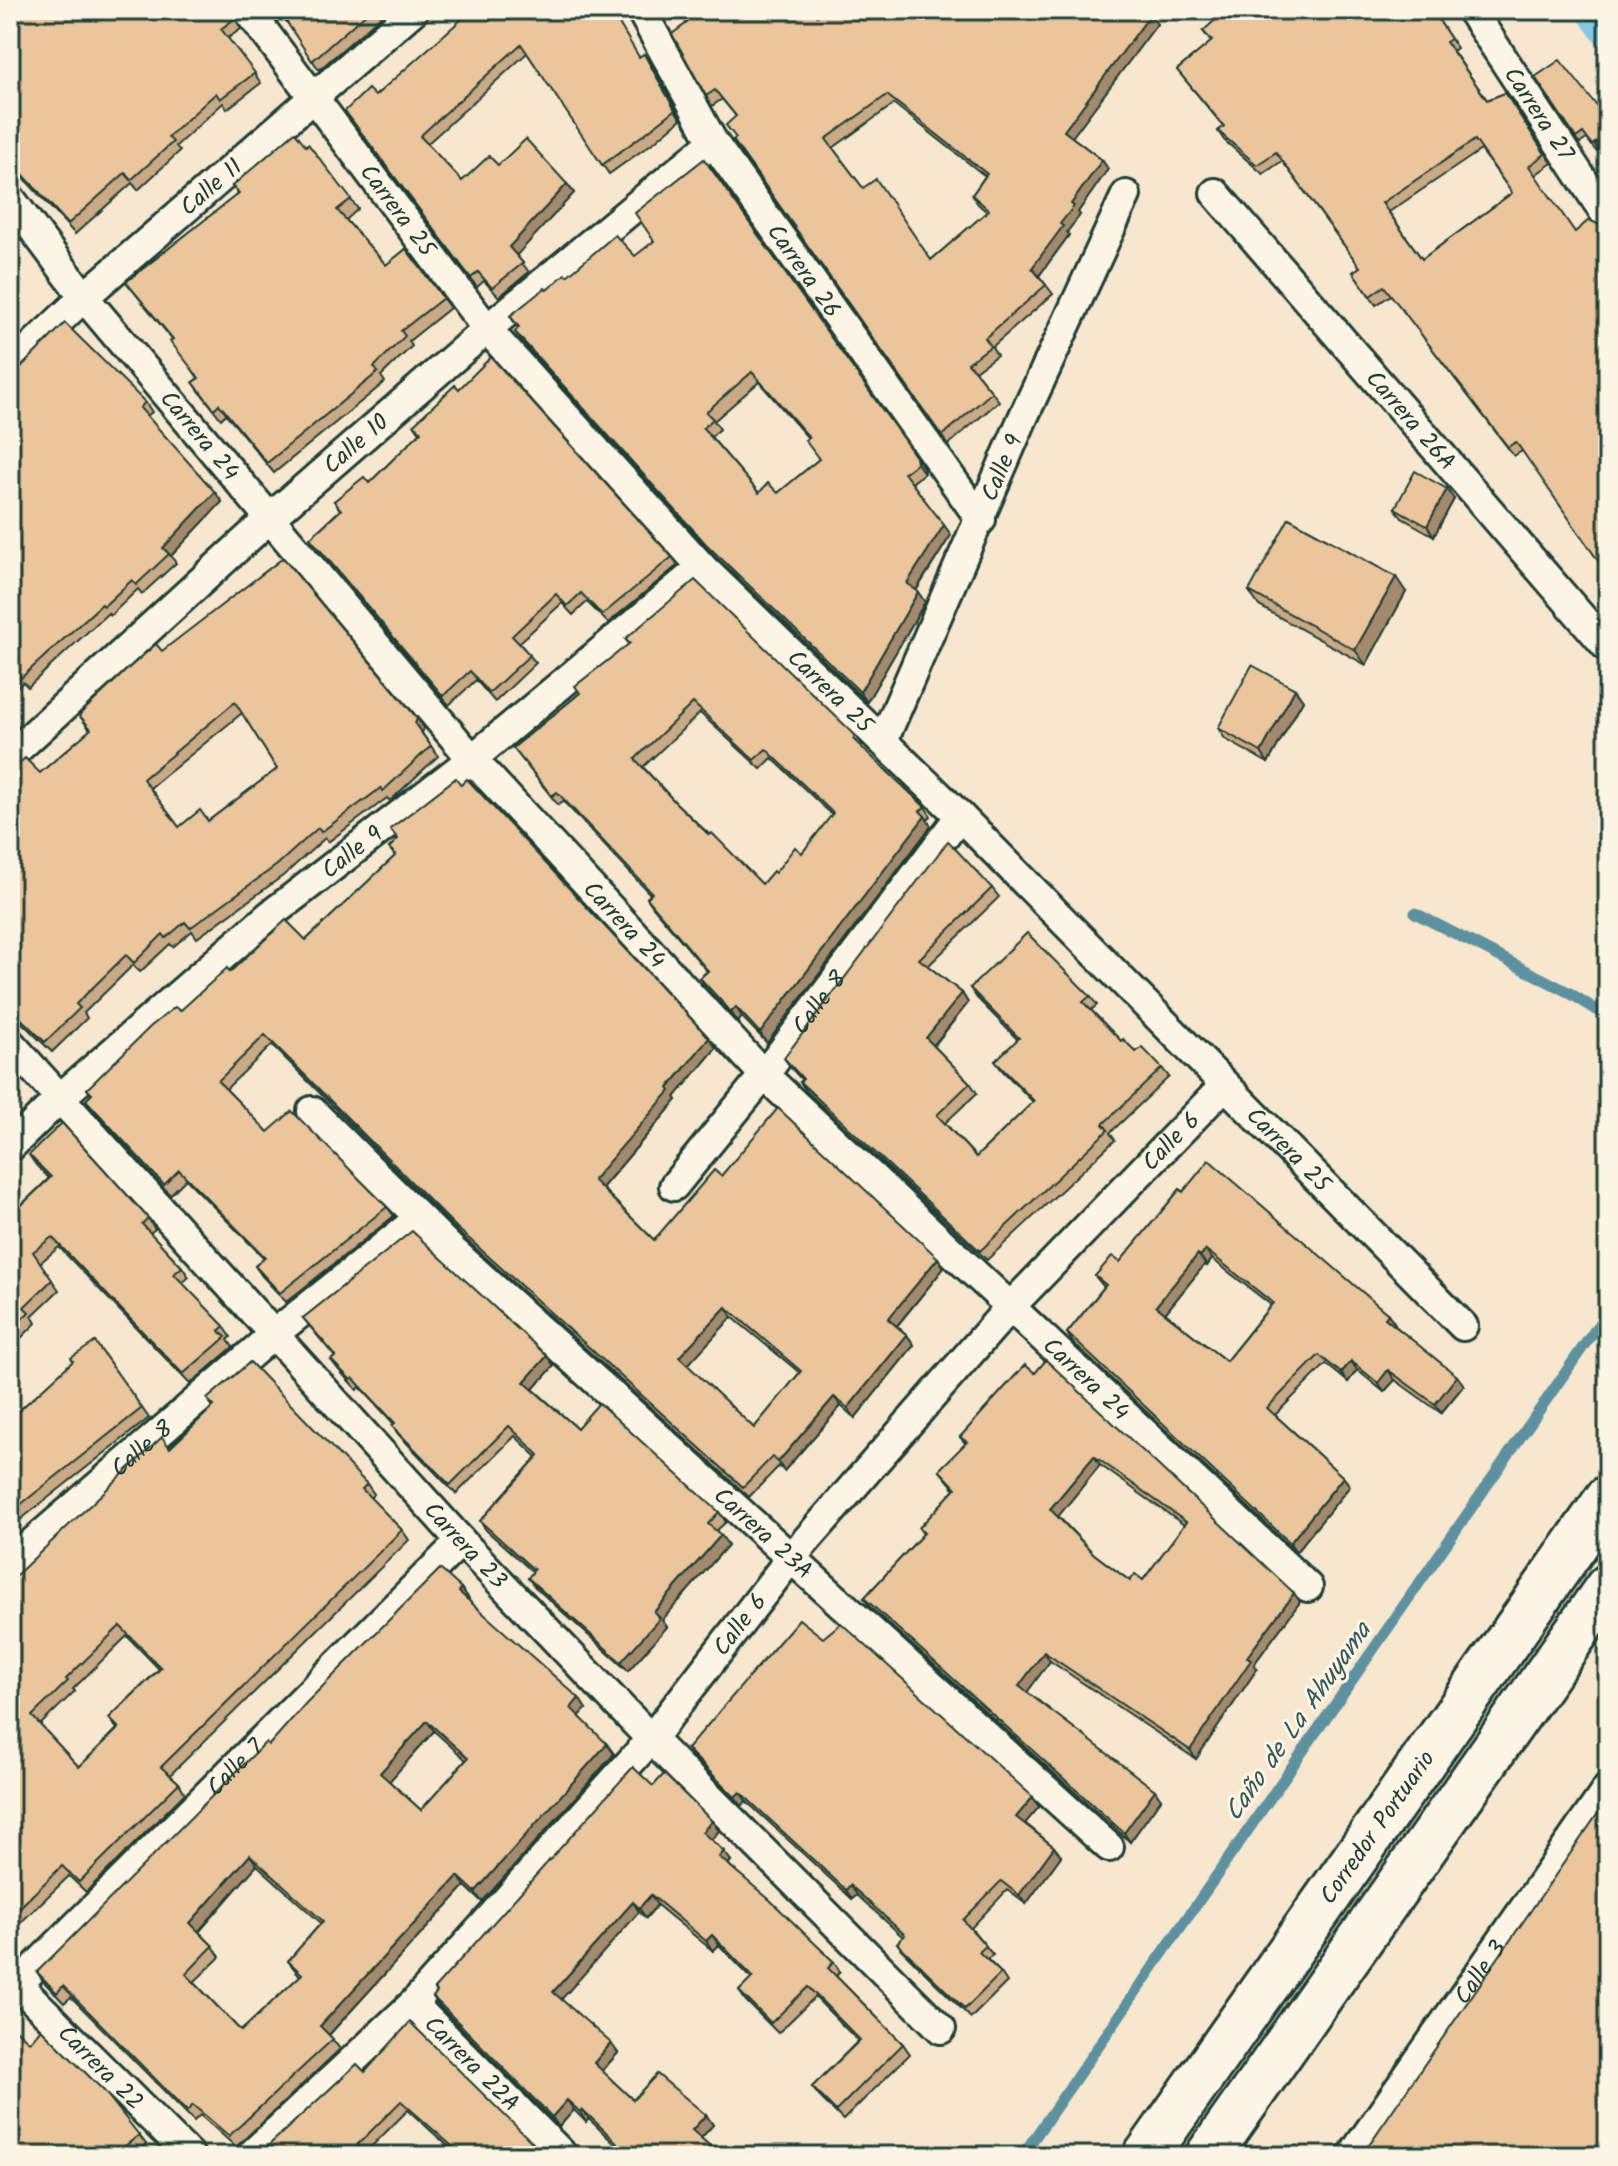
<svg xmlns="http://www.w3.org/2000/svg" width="1618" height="2166" viewBox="0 0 1618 2166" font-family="Kalam,sans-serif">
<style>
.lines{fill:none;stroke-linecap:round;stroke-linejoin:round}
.stream{stroke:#5d919f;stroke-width:11}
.canal{stroke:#86c9e7;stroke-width:36}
.minor-casing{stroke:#1f3d34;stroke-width:34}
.primary-casing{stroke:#1f3d34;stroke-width:50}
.minor{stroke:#fcf5e5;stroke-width:28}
.primary{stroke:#fcf5e5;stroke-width:44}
.wall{fill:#caa985;stroke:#1f3d34;stroke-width:2;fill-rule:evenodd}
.shaded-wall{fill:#a48a6c;stroke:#1f3d34;stroke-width:2}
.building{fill:#ebc59b;stroke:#1f3d34;stroke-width:2;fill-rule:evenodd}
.labels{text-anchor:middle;stroke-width:6;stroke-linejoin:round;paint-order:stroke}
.street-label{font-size:24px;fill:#1f3d34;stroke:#fcf5e5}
.water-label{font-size:26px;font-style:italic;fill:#345958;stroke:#fcf5e5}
</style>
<rect width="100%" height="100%" fill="#f7e7cf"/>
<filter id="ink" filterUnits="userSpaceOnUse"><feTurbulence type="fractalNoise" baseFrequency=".0125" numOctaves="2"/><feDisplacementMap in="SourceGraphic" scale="16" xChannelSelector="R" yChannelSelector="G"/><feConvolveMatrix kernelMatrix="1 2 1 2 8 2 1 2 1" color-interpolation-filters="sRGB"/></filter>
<g filter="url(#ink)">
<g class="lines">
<g class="stream">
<polyline points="1415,913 1568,992 1608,1017"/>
<polyline points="1022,2156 1608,1311"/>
</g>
<polyline class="canal" points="1594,10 1608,29"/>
<g class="minor-casing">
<g id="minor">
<path id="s1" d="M248,10l239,319 215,238 258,249 503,510"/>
<path id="s2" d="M641,10l72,132 268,378"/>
<path id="s3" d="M1471,10l137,208"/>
<path id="s4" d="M1215,193l393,455"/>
<path id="s5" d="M10,198l74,99 388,462 292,316 544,512"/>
<path id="s6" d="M10,367l74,-70 330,-287"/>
<path id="s7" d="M883,741l139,-321 104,-225"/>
<path id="s8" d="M10,756l260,-238 217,-189 226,-187"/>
<path id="s9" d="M10,1043l451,498 190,198 290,290"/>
<path id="s10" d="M312,1111l139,138 658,598"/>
<path id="s11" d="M10,1147l51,-50 209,-182 202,-156 230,-192"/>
<path id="s12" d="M674,1186l90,-111 196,-259"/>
<path id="s13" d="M10,1562l264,-228 144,-115"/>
<path id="s14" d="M10,1977l180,179"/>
<path id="s15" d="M10,1992l451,-451"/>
<path id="s16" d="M413,2004l151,152"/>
<path id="s17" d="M250,2156l163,-152 238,-265 139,-180 220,-252 214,-221"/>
<path id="s18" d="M1352,2156l256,-368"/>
</g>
</g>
<g class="primary-casing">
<g id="primary">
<path id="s19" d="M1146,2156l462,-658"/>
<polyline points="1208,2156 1608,1587"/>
</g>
</g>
<use href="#minor" class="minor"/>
<use href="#primary" class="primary"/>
</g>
<g class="wall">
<polygon points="10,10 232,10 231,11 241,29 228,38 261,83 227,109 223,103 176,146 180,151 138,190 132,183 75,234 10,163"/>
<polygon points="279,10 377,10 381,16 319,70"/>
<path d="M676,10h137l4,6 7,-6h328l-3,4 8,10 -85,113 30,23 6,9 -30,43 2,3 -13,17 2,3 -30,41 14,18 -61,53 5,8 -22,16 24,30 -51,44 -215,-305 3,-2v-22l-14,-17 -10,7 -6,-10 -19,-73zM894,104l91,72 -13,19 6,9 9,8 -56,48 -68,-72 -30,-40z"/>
<path d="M1432,10l25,38 -4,3 34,49 18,-7 47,70 -17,12 -13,276 -8,5 -123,-161 -15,10 -23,-33 7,-5 -78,-106 -19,13 -39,-34 -6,-9 6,-4 -47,-57 34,-28 -8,-11zM1481,150l31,43 -90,66 -33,-47z"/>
<polygon points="443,37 640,57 644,54 650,63 681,119 654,142 609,174 527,53 427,144 462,181 498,165 567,184 574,193 516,255 529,272 499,297 484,281 477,287 345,111 375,96"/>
<polygon points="1535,77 1608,120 1608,164 1598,149 1596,151 1587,139 1579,144"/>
<polygon points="308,144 358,209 346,220 386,265 406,249 450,308 409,341 412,346 381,376 385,382 274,473 226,414 221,419 200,392 193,382 198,378 172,339 126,282 238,194 232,186"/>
<path d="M635,256l288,211 1,6 -12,10 39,52 -35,56 9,11 -58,100 -153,-147 -192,-213 -7,-10 3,-4 -8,-12 57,-40zM759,382l49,56 11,21 -41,34h-19l-48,-56 9,-8 -6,-8z"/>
<polygon points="10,268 21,282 10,292"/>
<polygon points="10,378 145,402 152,412 147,416 222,502 171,556 176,563 142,594 138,589 110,616 108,613 28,687 23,682 10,693"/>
<polygon points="459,389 672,557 678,565 608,623 587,602 573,615 562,603 519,643 536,663 495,702 476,680 449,705 310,538 340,510 334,501 369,483 420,433 414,424"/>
<polygon points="1454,499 1434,536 1402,518 1395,508"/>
<polygon points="1249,591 1406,592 1366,665 1259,606"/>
<path d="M625,639l231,97 6,9 -1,2 64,60 6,9 -4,4 4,6 -164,217 -25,-26 -4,5 -32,-34 -6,-10 7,-7 -54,-64 -6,-9 3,-4 -87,-93 -5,4 -45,-57 67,-55 49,-49zM700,713l61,56 11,-11 60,57 -30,38 -40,31 -86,-81 -33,-36z"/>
<path d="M162,651l262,77 -2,5 16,23 -48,45 -3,-3 -59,44 -3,-4 -41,37 -87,63 -5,-7 -19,16 -3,-3 -30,28 -7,-7 -49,48 3,5 -35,34 -42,-41v-238h30l50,-43 -11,-15zM242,713l35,56 -69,52 -29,6 -29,-39z"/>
<polygon points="1295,689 1303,700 1268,763 1225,739 1218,728"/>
<path d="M461,785l255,263 -41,49 2,3 -75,88 52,52 67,-64 217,82 6,10 -47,58 10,9 7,10 -59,73 -14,-12 -57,65 -5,-5 -30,31 -286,-260 -191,-192 -46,44 42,43 119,75 7,9 -108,86 -24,-26 -7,-10 9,-8 -78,-79 -16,16 -77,-85 -7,-10 6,-5 -5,-6 93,-78 50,-39 76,-32 89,-84 -6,-8zM732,1317l68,56 -46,55 -67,-63z"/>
<polygon points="992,888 999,897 928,966 962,993 968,1003 934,1046 970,1083 977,1093 945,1123 976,1157 1033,1102 1002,1070 995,1061 1018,1040 977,998 970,988 1090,996 1097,1005 1091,1010 1121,1041 1162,1068 1169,1077 1110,1133 1115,1140 987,1260 807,1092 800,1082 802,1080 791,1068 784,1058"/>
<polygon points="29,1155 148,1218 155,1229 150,1233 182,1267 189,1277 182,1283 224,1326 231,1337 228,1340 233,1347 190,1384 59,1247 40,1263 59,1290 32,1316 36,1323 10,1349 10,1216 49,1178 36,1165"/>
<path d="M1180,1189l208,125 7,10 -1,1 70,60 -23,28 -46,-33 -11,12 -27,-22 -9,12 -22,-18 -51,51 68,62 7,9 -54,66 -223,-209 -6,-10 37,-46 -9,-11 25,-14zM1212,1259l59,46 -45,56 -61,-48 40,-49 2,2z"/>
<polygon points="303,1318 554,1366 533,1389 577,1428 719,1512 726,1522 716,1531 728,1545 662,1620 667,1627 628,1671 535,1587 528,1578 533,1572 486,1530 480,1521 537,1457 515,1436 456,1494 399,1435 392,1426 394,1424 360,1387 357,1390 338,1369 331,1360 335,1357"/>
<polygon points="95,1342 149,1418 10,1528 10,1419"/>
<path d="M1025,1365l275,237 -46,62 3,5 -61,90 -146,-98 -23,31 134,107 -31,43 -260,-235 -6,-9 59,-64 -4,-6 36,-39 -16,-19 27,-26 -6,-7zM1100,1465l84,60 -41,55 -13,1 -36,-27 -36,-38z"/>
<path d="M207,1399l160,85 7,10 -4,4 32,32 7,10 -239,235 9,8 6,10 -99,99 -17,-16 -59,57v-352l160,-133 43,-41zM127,1636l32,33 -50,49 8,11 -38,38 -39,-42 35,-34 -2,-2z"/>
<path d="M461,1588l8,11 -1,1 118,109 -7,7 35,38 -132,148 -17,-16 -136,149 11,14 -104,98 -36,-32 -6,6 -123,-124 -7,6 -20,-21 -7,-10 232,-227zM434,1731l32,29 -45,50 -32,-29zM257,1865l64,58 -33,38 12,15 -59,55 -47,-49 26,-25 -7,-11 -14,-14z"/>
<polygon points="687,1749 1039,1807 1025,1823 1054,1847 1061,1856 1026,1904 1007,1890 971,1928 993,1955 987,1959 1001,1973 1007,1982 971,2018 904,1952 897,1943 903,1937 857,1895 852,1899 746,1801 742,1806 694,1758"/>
<polygon points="653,1786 719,1831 711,1840 731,1861 728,1864 834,1962 840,1972 836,1976 903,2044 910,2054 843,2120 819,2096 812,2087 858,2041 815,1997 778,2033 746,2001 739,1991 752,1979 719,1945 713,1951 657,1905 646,1918 639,1912 561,1999 618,2053 602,2071 633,2100 706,2115 713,2125 701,2138 721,2156 627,2156 589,2119 586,2122 574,2110 559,2127 440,2007 433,1997 437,1992 434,1989"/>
<polygon points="365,2072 546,2156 450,2148 408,2110 365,2153 257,2156"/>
<polygon points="139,2135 146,2144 134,2154 10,2156"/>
</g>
<g class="shaded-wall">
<polygon points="1150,15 1157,24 1070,140 1064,131"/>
<polygon points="644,54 650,63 681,119 675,110"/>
<polygon points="1102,160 1108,169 1078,212 1080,215 1067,232 1069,235 1038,277 1032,268 1071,204"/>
<polygon points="567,184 574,193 516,256 509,247"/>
<polygon points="916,457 923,467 924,473 917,463"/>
<polygon points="1447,489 1454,499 1434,536 1427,526"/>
<polygon points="215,492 222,502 171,556 163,548"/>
<polygon points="944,525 951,535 914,593 907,583"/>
<polygon points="1396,577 1406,592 1366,665 1355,650"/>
<polygon points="918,592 925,602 867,702 860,692"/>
<polygon points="1295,689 1303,700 1268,763 1261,752"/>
<polygon points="417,718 424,728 421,734 415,724"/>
<polygon points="925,816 931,826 767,1043 760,1033"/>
<polygon points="962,993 968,1003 932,1047 926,1038"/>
<polygon points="736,1007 742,1017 738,1022 731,1012"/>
<polygon points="709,1038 716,1048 675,1097 677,1100 600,1190 593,1180"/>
<polygon points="1206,1250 1212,1259 1207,1266 1200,1256"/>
<polygon points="1198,1254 1205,1264 1163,1316 1156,1306"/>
<polygon points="938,1258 944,1268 895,1328 888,1319"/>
<polygon points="726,1307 732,1317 686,1367 679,1357"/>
<polygon points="1388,1314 1395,1324 1392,1327 1385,1318"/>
<polygon points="907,1335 914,1345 855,1418 848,1408"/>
<polygon points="547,1356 554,1366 531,1391 524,1382"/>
<polygon points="1351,1361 1357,1370 1348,1382 1341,1373"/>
<polygon points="1388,1370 1395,1380 1384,1392 1378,1383"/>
<polygon points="1457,1376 1464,1385 1441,1413 1435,1404"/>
<polygon points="834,1397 841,1406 784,1471 778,1462"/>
<polygon points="1094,1456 1100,1465 1057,1518 1050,1509"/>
<polygon points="1343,1477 1350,1486 1296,1552 1290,1543"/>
<polygon points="721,1535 728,1545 662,1620 667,1627 628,1671 621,1662 654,1612"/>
<polygon points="461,1588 469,1599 466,1602 459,1592"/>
<polygon points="1294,1593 1300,1602 1254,1664 1257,1669 1196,1759 1190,1750 1247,1657"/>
<polygon points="1044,1652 1050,1661 1025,1695 1019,1686"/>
<polygon points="579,1698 586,1709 578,1718 571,1708"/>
<polygon points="427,1721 434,1731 388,1783 380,1773"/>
<polygon points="607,1744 614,1754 482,1902 475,1892"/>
<polygon points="1155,1790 1161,1799 1130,1842 1124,1833"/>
<polygon points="740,1792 746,1801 742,1806 735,1797"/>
<polygon points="1033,1797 1039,1807 1023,1826 1016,1817"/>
<polygon points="712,1821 719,1831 709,1842 702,1832"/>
<polygon points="1054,1847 1061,1856 1026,1904 1019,1895"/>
<polygon points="724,1851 731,1861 726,1867 719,1857"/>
<polygon points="250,1855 257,1865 197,1933 190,1923"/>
<polygon points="458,1876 465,1886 327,2037 320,2026"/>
<polygon points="850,1885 857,1895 852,1899 846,1890"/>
<polygon points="651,1895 657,1905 646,1918 639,1908"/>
<polygon points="633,1902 639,1912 560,2001 553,1992"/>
<polygon points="712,1935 719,1945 713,1951 706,1941"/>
<polygon points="611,2043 618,2053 601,2072 594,2063"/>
<polygon points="567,2100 574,2110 559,2127 552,2117"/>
<polygon points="582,2109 589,2119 586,2122 580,2112"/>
<polygon points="706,2115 713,2125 699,2140 692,2130"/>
</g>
<g class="building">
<polygon points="10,10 229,10 234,19 221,29 255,73 220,99 216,93 168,137 173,142 131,180 125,173 68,224 10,160"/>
<polygon points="279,10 370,10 312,61"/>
<polygon points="472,10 611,10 639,57 644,54 675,110 647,132 602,165 521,44 420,136 462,181 489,156 498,165 526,139 567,184 509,247 523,263 492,288 478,272 471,278 345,111 368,89 375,96"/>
<path d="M677,10h136l4,6 7,-6h321l5,5 -86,116 38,29 -31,44 3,2 -14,18 3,2 -31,42 14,17 -61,53 6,8 -23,17 24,29 -50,44 -209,-296 3,-2 -10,-13 10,-9 -21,-26 -9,6 -34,-62 16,-12zM887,95l100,79 -15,21 17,15 -58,50 -55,-81 -13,9 -37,-49z"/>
<path d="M1226,10h206l19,29 -5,3 41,58 18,-7 40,61 -16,12 46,66 14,-12 13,6 6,-2v351l-92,-133 -8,5 -124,-161 -14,10 -17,-24 7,-5 -84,-115 -19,13 -39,-34 6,-5 -47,-56 35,-29 -9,-10zM1475,140l37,53 -90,66 -40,-56z"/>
<polygon points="1560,60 1608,120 1608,134 1592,145 1583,133 1576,138 1535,77"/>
<polygon points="295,132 306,146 308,144 351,199 337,210 386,265 406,249 443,298 401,331 405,336 374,367 378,372 267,463 219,404 214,409 193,382 199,378 170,341 173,339 126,282 239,193 232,186"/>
<polygon points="1608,136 1608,164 1595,145"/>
<path d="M704,159l212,298 1,6 -13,10 40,52 -37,58 11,9 -58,100 -153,-147 -192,-213 4,-5 -9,-11 35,-28 2,2 18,-16 2,2 48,-41 20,21 19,-15 -19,-28zM752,372l57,65 -4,3 14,19 -41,34 -10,-10 -9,10 -56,-65 10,-9 -7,-7z"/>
<polygon points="65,323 145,402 140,408 215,492 163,548 169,554 136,585 132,580 104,606 102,604 21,678 17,672 10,678 10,378"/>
<polygon points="491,357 672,557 602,615 581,593 567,606 556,594 512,636 530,655 489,693 470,671 443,696 310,538 341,510 334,501 364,477 369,483 421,432 414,424 455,385 459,389"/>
<polygon points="1415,471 1447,489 1427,526 1395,508"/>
<polygon points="1289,518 1396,577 1355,650 1249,591"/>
<path d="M283,558l134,160 -2,6 16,22 -48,45 -2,-3 -60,44 -3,-4 -41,37 -87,63 -5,-6 -19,16 -3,-4 -29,29 -8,-8 -50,49 4,4 -35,34 -35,-34v-235l15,-15 15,15 51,-44 -12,-14 52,-49 25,-22 6,7zM235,702l42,67 -69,52 -8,-11 -21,17 -36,-48z"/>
<path d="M695,580l161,156 -3,3 72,68 -5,4 5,5 -165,217 -24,-26 -5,5 -31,-34 8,-7 -61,-73 5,-5 -95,-101 -5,4 -39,-48 67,-55 -5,-7 55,-43 -5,-4zM693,703l61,57 12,-11 67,64 -31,40 -7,-6 -20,26 -2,-2 -11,13 -50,-51 -3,2 -33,-32 -41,-44z"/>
<polygon points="1252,665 1295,689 1261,752 1218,728"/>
<path d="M456,778l5,7 6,-6 242,259 -41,50 2,3 -77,89 61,60 60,-70 7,6 57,-68 160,150 -50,61 19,16 -59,73 -14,-11 -56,65 -6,-5 -29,30 -287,-260 -191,-192 -47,46 50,51 24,-21 95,96 -107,86 -25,-27 10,-9 -86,-87 -15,15 -78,-85 6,-6 -5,-5 63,-62 25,-20 5,4 47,-43 3,4 56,-52 20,20 90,-85 -7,-7 9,-9 -8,-10zM726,1307l75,64 -47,57 -75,-71z"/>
<polygon points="948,841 992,888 919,959 962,993 926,1038 970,1083 937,1115 976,1157 1034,1101 995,1061 1019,1038 970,988 1027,933 1090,996 1083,1002 1121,1041 1123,1039 1136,1052 1142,1047 1162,1068 1103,1124 1108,1130 980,1251 800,1082 803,1079 784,1058"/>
<polygon points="62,1123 148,1218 142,1224 182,1267 174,1274 224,1326 219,1331 226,1337 183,1374 52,1237 33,1252 52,1280 24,1307 29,1312 10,1331 10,1216 51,1177 29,1155"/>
<path d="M1209,1160l179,154 -3,4 72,58 -22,28 -47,-34 -10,13 -27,-22 -10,12 -22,-18 -52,53 76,69 -53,66 -223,-210 39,-48 -11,-9 17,-20 8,6 60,-73 3,3zM1206,1250l67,53 -47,58 -70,-55 42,-52 2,2z"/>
<polygon points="412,1231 547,1356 524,1382 577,1428 599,1403 719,1512 708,1524 721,1535 654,1612 660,1618 621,1662 528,1578 534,1570 480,1521 539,1455 509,1426 450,1485 392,1426 395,1423 353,1378 351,1380 331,1360 336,1356 303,1318"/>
<polygon points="95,1342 142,1408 10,1513 10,1419 73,1361 71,1358"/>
<path d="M1046,1360l248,233 -47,64 4,3 -61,90 -146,-98 -25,34 136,104 -31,43 -260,-235 60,-65 -5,-5 37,-40 -17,-18 28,-28 -7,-5 65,-72 10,8zM1094,1456l92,66 -43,58 -8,-6 -5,7 -36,-27 -44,-45z"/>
<path d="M250,1362l117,122 -5,5 40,41 -241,237 18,16 -100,99 -17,-16 -52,51v-336l152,-144 8,11 44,-42 -7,-7zM120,1626l41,42 -52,50 10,10 -40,39 -47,-51 36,-35 -2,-2z"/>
<path d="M440,1569l21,19 -2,4 120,106 -8,10 36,36 -132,148 -17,-16 -138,150 13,13 -104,97 -36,-31 -6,6 -124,-125 -6,7 -20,-21 229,-230 3,3 37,-42zM427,1721l41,37 -47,52 -41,-37zM250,1855l73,66 -35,40 14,13 -61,57 -55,-57 27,-28 -23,-23z"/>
<polygon points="799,1619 823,1638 841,1623 1033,1797 1016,1817 1054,1847 1019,1895 1001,1881 963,1920 986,1946 979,1952 1001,1973 965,2009 897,1943 905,1935 850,1885 846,1890 740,1792 735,1797 687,1749"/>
<polygon points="633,1767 653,1786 664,1774 712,1821 702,1832 724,1851 719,1857 770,1900 834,1962 828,1968 903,2044 836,2111 812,2087 860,2040 808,1987 771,2023 739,1991 753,1977 712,1935 706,1941 651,1895 639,1908 633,1902 553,1992 611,2043 594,2063 633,2100 657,2074 706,2115 692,2130 721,2156 631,2156 582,2109 580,2112 567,2100 552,2117 433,1997 437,1992 434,1989"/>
<polygon points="1608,1799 1608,2156 1361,2156"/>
<polygon points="410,2022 546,2156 442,2156 452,2146 401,2101 357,2145 368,2156 257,2156 357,2064 365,2072"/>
<polygon points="10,2024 30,2042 41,2029 104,2091 139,2135 125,2146 136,2156 10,2156"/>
</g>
</g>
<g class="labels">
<g class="street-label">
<text dy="8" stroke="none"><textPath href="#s3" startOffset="124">Carrera 27</textPath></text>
<text dy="8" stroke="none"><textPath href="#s6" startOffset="270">Calle 11</textPath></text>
<text dy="8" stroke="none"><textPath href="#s1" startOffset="250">Carrera 25</textPath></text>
<text dy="8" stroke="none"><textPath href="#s2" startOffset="308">Carrera 26</textPath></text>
<text dy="8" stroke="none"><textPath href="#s4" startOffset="300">Carrera 26A</textPath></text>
<text dy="8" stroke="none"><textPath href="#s5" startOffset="304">Carrera 24</textPath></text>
<text dy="8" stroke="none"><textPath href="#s8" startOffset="466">Calle 10</textPath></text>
<text dy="8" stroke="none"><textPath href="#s7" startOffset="298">Calle 9</textPath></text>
<text dy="8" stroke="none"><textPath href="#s1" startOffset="898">Carrera 25</textPath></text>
<text dy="8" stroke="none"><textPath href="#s11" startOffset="452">Calle 9</textPath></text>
<text dy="8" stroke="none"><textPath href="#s5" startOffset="952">Carrera 24</textPath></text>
<text dy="8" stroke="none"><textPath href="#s12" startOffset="234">Calle 8</textPath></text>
<text dy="8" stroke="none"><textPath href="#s17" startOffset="1372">Calle 6</textPath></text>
<text dy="8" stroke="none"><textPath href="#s1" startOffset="1546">Carrera 25</textPath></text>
<text dy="8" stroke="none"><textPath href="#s5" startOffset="1600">Carrera 24</textPath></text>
<text dy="8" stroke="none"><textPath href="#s13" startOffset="174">Calle 8</textPath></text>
<text dy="8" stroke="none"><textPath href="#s10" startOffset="618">Carrera 23A</textPath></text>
<text dy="8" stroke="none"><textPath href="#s9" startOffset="678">Carrera 23</textPath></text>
<text dy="8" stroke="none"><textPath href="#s17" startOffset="724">Calle 6</textPath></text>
<text dy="8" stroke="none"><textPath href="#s15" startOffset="318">Calle 7</textPath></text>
<text dy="8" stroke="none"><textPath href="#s19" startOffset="402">Corredor Portuario</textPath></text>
<text dy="8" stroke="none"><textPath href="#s18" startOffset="224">Calle 3</textPath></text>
<text dy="8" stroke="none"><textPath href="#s16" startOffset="84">Carrera 22A</textPath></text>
<text dy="8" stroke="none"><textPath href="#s14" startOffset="128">Carrera 22</textPath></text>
</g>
<g class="water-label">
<text transform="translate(1297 1721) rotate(-55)" y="9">Caño de La Ahuyama</text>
</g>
</g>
<rect width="1618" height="2166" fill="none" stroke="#fcf5e5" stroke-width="40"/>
<rect x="20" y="20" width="1578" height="2126" fill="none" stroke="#1f3d34" stroke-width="3" filter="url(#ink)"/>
</svg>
